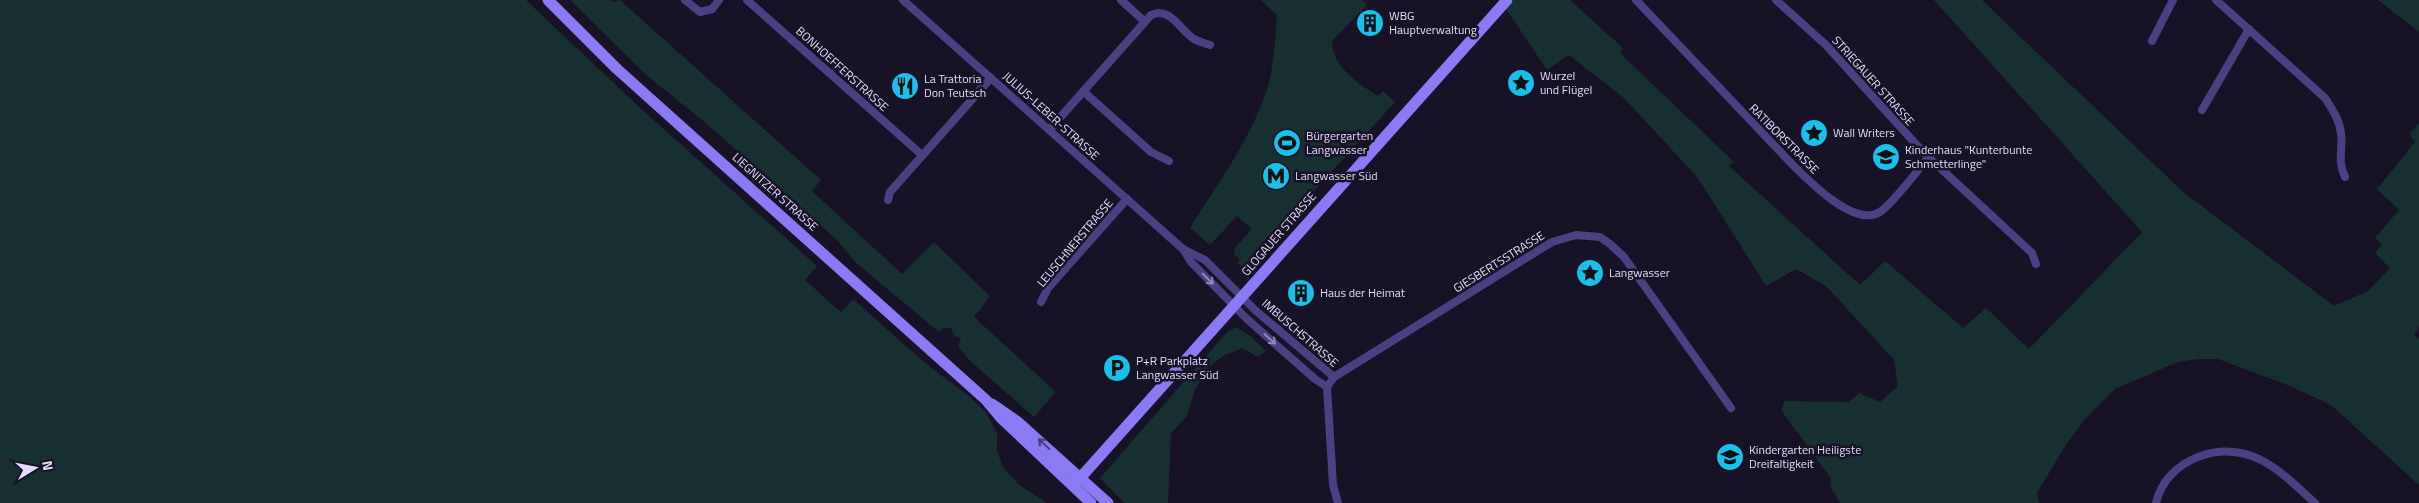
<svg xmlns="http://www.w3.org/2000/svg" width="2419" height="503" viewBox="0 0 2419 503" font-family="'Titillium Web',sans-serif">
<style>
.green{fill:#162f31}
.lines{fill:none;stroke-linecap:round;stroke-linejoin:round}
.street{stroke:#4b4182;stroke-width:8}
.secondary{stroke:#8a7af4;stroke-width:11}
.oneway{stroke:#8f86b9}
.oneway2{stroke:#463c79}
.labels{text-anchor:middle;stroke-width:5;stroke-linejoin:round;paint-order:stroke}
.poi-label{font-size:12px;fill:#e2dbfc;stroke:#181227;text-anchor:start}
.street-label{font-size:12px;fill:#e2dbfc;stroke:#181227}
</style>
<rect width="100%" height="100%" fill="#181227"/>
<g class="green">
<polygon points="0,0 526,0 638,106 817,266 805,280 841,312 853,299 925,363 969,396 985,411 997,433 997,451 1003,467 1018,484 1047,503 0,503"/>
<polygon points="570,0 611,0 614,2 620,0 821,180 812,191 902,274 934,242 990,296 974,317 1056,392 1034,417 968,359 958,346 961,338 954,336 951,328 944,328 939,332 855,262 837,240 707,124 645,74"/>
<path d="M1261,0h101l5,5 -35,36c0,25 26,43 46,55l5,-5 12,11 -151,166 -7,-5 3,-3 -6,-6v-5l18,-20 -15,-13 -27,29 -20,-17c26,-42 57,-84 74,-130 10,-26 11,-56 13,-83z"/>
<polygon points="1514,0 1570,0 1623,48 1620,53 1734,162 1729,166 1860,285 1885,261 1963,328 1986,308 2029,349 2142,232 1934,0 1982,0 2182,191 2334,306 2368,291 2390,268 2375,253 2382,244 2375,238 2399,210 2377,189 2415,142 2409,134 2419,123 2419,326 2414,335 2419,339 2419,485 2331,405 2290,386 2218,359 2198,359 2178,362 2115,389 2086,418 2067,443 2037,493 2039,503 1840,503 1831,488 1830,477 1781,410 1785,401 1848,402 1860,393 1880,402 1898,386 1894,360 1826,286 1796,269 1766,286 1698,178 1624,98 1569,55 1547,70 1506,9"/>
<polygon points="2378,0 2419,0 2419,32"/>
<polygon points="1236,327 1248,334 1266,351 1258,357 1242,348 1223,356 1209,367 1195,389 1187,416 1171,433 1168,503 1125,503 1100,478 1228,331"/>
</g>
<g class="lines">
<g class="street">
<polyline points="685,0 700,12 712,9 719,0"/>
<polyline points="747,0 922,155"/>
<polyline points="903,0 1183,249 1191,262 1247,319 1315,379 1327,387"/>
<polyline points="1121,0 1144,21"/>
<path d="M1636,0l155,163c17,17 63,65 89,49 14,-10 36,-40 49,-55"/>
<polyline points="1776,0 1826,45 1923,152 2032,253 2036,264"/>
<path d="M2216,0l109,98c7,11 15,22 16,36 2,17 -4,26 4,43"/>
<polyline points="2152,41 2173,0"/>
<polyline points="1084,92 1151,152 1169,161"/>
<polyline points="2202,110 2249,29"/>
<path d="M1049,130l102,-115c19,-9 29,15 43,24 5,3 11,4 16,6"/>
<polyline points="888,200 890,192 991,78"/>
<polyline points="1183,249 1205,260 1255,310 1334,377"/>
<polyline points="1041,302 1048,288 1127,199"/>
<polyline points="1338,503 1333,485 1327,387 1334,377 1552,242 1576,235 1600,237 1610,244 1624,257 1731,408"/>
<path d="M2156,503c10,-44 66,-64 105,-43 20,10 37,28 54,43"/>
</g>
<g class="secondary">
<polyline points="548,0 617,69 986,400 1001,418 1091,503"/>
<polyline points="992,404 1018,422 1108,503"/>
<polyline points="1073,486 1507,0"/>
</g>
</g>
<defs><path id="oneway-shaft" d="M-6 0H5M1.5-3L5.5 0L1.5 3" fill="none" stroke-width="1.6" stroke-linecap="round" stroke-linejoin="round" transform="scale(1.25)"/></defs>
<g class="oneway">
<use href="#oneway-shaft" transform="translate(1208 279) rotate(44)"/>
<use href="#oneway-shaft" transform="translate(1270 339) rotate(42)"/>
</g>
<use class="oneway2" href="#oneway-shaft" transform="translate(1044 444) rotate(-137)"/>
<defs>
<g id="building-disc" transform="scale(1.4375)"><circle r="9.5" fill="#18c0ec" stroke="#181227"/><path d="M-4-6H4V6H1V3H-1V6H-4ZM-2.5-4.3h1.7v1.8h-1.7ZM.8-4.3h1.7v1.8H.8ZM-2.5-1h1.7V.8h-1.7ZM.8-1h1.7V.8H.8Z" fill="#111"/></g>
<g id="sight-disc" transform="scale(1.4375)"><circle r="9.5" fill="#18c0ec" stroke="#181227"/><path d="M0-6L1.8-2.2L6-1.7L2.9 1.2L3.7 5.4L0 3.3L-3.7 5.4L-2.9 1.2L-6-1.7L-1.8-2.2Z" fill="#111"/></g>
<g id="restaurant-disc" transform="scale(1.4375)"><circle r="9.5" fill="#18c0ec" stroke="#181227"/><path d="M-5-6h1v4h1v-4h1v4h1v-4h1v5L-1.5 .5V6h-2V.5L-5-1ZM5-6V6H3V1.5H1.5Q1.5-4 5-6Z" fill="#111"/></g>
<g id="stadium-disc" transform="scale(1.4375)"><circle r="9.5" fill="#18c0ec" stroke="#181227"/><path d="M0-5a6.5 5 0 1 0 0 10a6.5 5 0 1 0 0-10ZM-3.5-1.8h7v3.6h-7Z" fill="#111"/></g>
<g id="school-disc" transform="scale(1.4375)"><circle r="9.5" fill="#18c0ec" stroke="#181227"/><path d="M0-5L7-2L0 1L-7-2ZM-4 1L0 2.5L4 1V4Q0 6-4 4Z" fill="#111"/></g>
<g id="metro-disc" transform="scale(1.4375)"><circle r="9.5" fill="#18c0ec" stroke="#181227"/><path d="M-5.5 5V-5H-3L0 0L3-5H5.5V5H3V-.5L0 4L-3-.5V5Z" fill="#111"/></g>
<g id="parking-disc" transform="scale(1.4375)"><circle r="9.5" fill="#18c0ec" stroke="#181227"/><path d="M-3.5-5.5H1a3.5 3.5 0 0 1 0 7H-1V5.5H-3.5ZM-1-3.4V-.6H.8a1.4 1.4 0 0 0 0-2.8Z" fill="#111"/></g>
</defs>
<g fill-rule="evenodd">
<use href="#building-disc" x="1370" y="23"/>
<use href="#sight-disc" x="1521" y="83"/>
<use href="#restaurant-disc" x="905" y="86"/>
<use href="#sight-disc" x="1814" y="133"/>
<use href="#stadium-disc" x="1287" y="143"/>
<use href="#school-disc" x="1886" y="157"/>
<use href="#metro-disc" x="1276" y="176"/>
<use href="#sight-disc" x="1590" y="273"/>
<use href="#building-disc" x="1301" y="293"/>
<use href="#parking-disc" x="1117" y="368"/>
<use href="#school-disc" x="1730" y="457"/>
</g>
<g class="labels">
<g class="poi-label">
<text x="1389" y="20">WBG<tspan x="1389" dy="14">Hauptverwaltung</tspan></text>
<text x="1540" y="80">Wurzel<tspan x="1540" dy="14">und Flügel</tspan></text>
<text x="924" y="83">La Trattoria<tspan x="924" dy="14">Don Teutsch</tspan></text>
<text x="1833" y="137">Wall Writers</text>
<text x="1306" y="140">Bürgergarten<tspan x="1306" dy="14">Langwasser</tspan></text>
<text x="1905" y="154">Kinderhaus "Kunterbunte<tspan x="1905" dy="14">Schmetterlinge"</tspan></text>
<text x="1295" y="180">Langwasser Süd</text>
<text x="1609" y="277">Langwasser</text>
<text x="1320" y="297">Haus der Heimat</text>
<text x="1136" y="365">P+R Parkplatz<tspan x="1136" dy="14">Langwasser Süd</tspan></text>
<text x="1749" y="454">Kindergarten Heiligste<tspan x="1749" dy="14">Dreifaltigkeit</tspan></text>
</g>
<g class="street-label">
<text transform="translate(842 69) rotate(42)" y="4">BONHOEFFERSTRASSE</text>
<text transform="translate(1873 81) rotate(48)" y="4">STRIEGAUER STRASSE</text>
<text transform="translate(1051 116) rotate(42)" y="4">JULIUS-LEBER-STRASSE</text>
<text transform="translate(1784 139) rotate(45)" y="4">RATIBORSTRASSE</text>
<text transform="translate(775 192) rotate(42)" y="4">LIEGNITZER STRASSE</text>
<text transform="translate(1279 234) rotate(-49)" y="4">GLOGAUER STRASSE</text>
<text transform="translate(1075 243) rotate(-50)" y="4">LEUSCHNERSTRASSE</text>
<text transform="translate(1499 262) rotate(-32)" y="4">GIESBERTSSTRASSE</text>
<text transform="translate(1300 333) rotate(41)" y="4">IMBUSCHSTRASSE</text>
</g>
</g>
<g transform="translate(35 468) rotate(80)" stroke="#181227" stroke-width="4" paint-order="stroke">
<path d="M0-4L9 19L0 12L-9 19Z" fill="#e2dbfc"/>
<text y="-8" font-size="14" font-weight="bold" text-anchor="middle" fill="#e2dbfc">N</text>
</g>
</svg>
